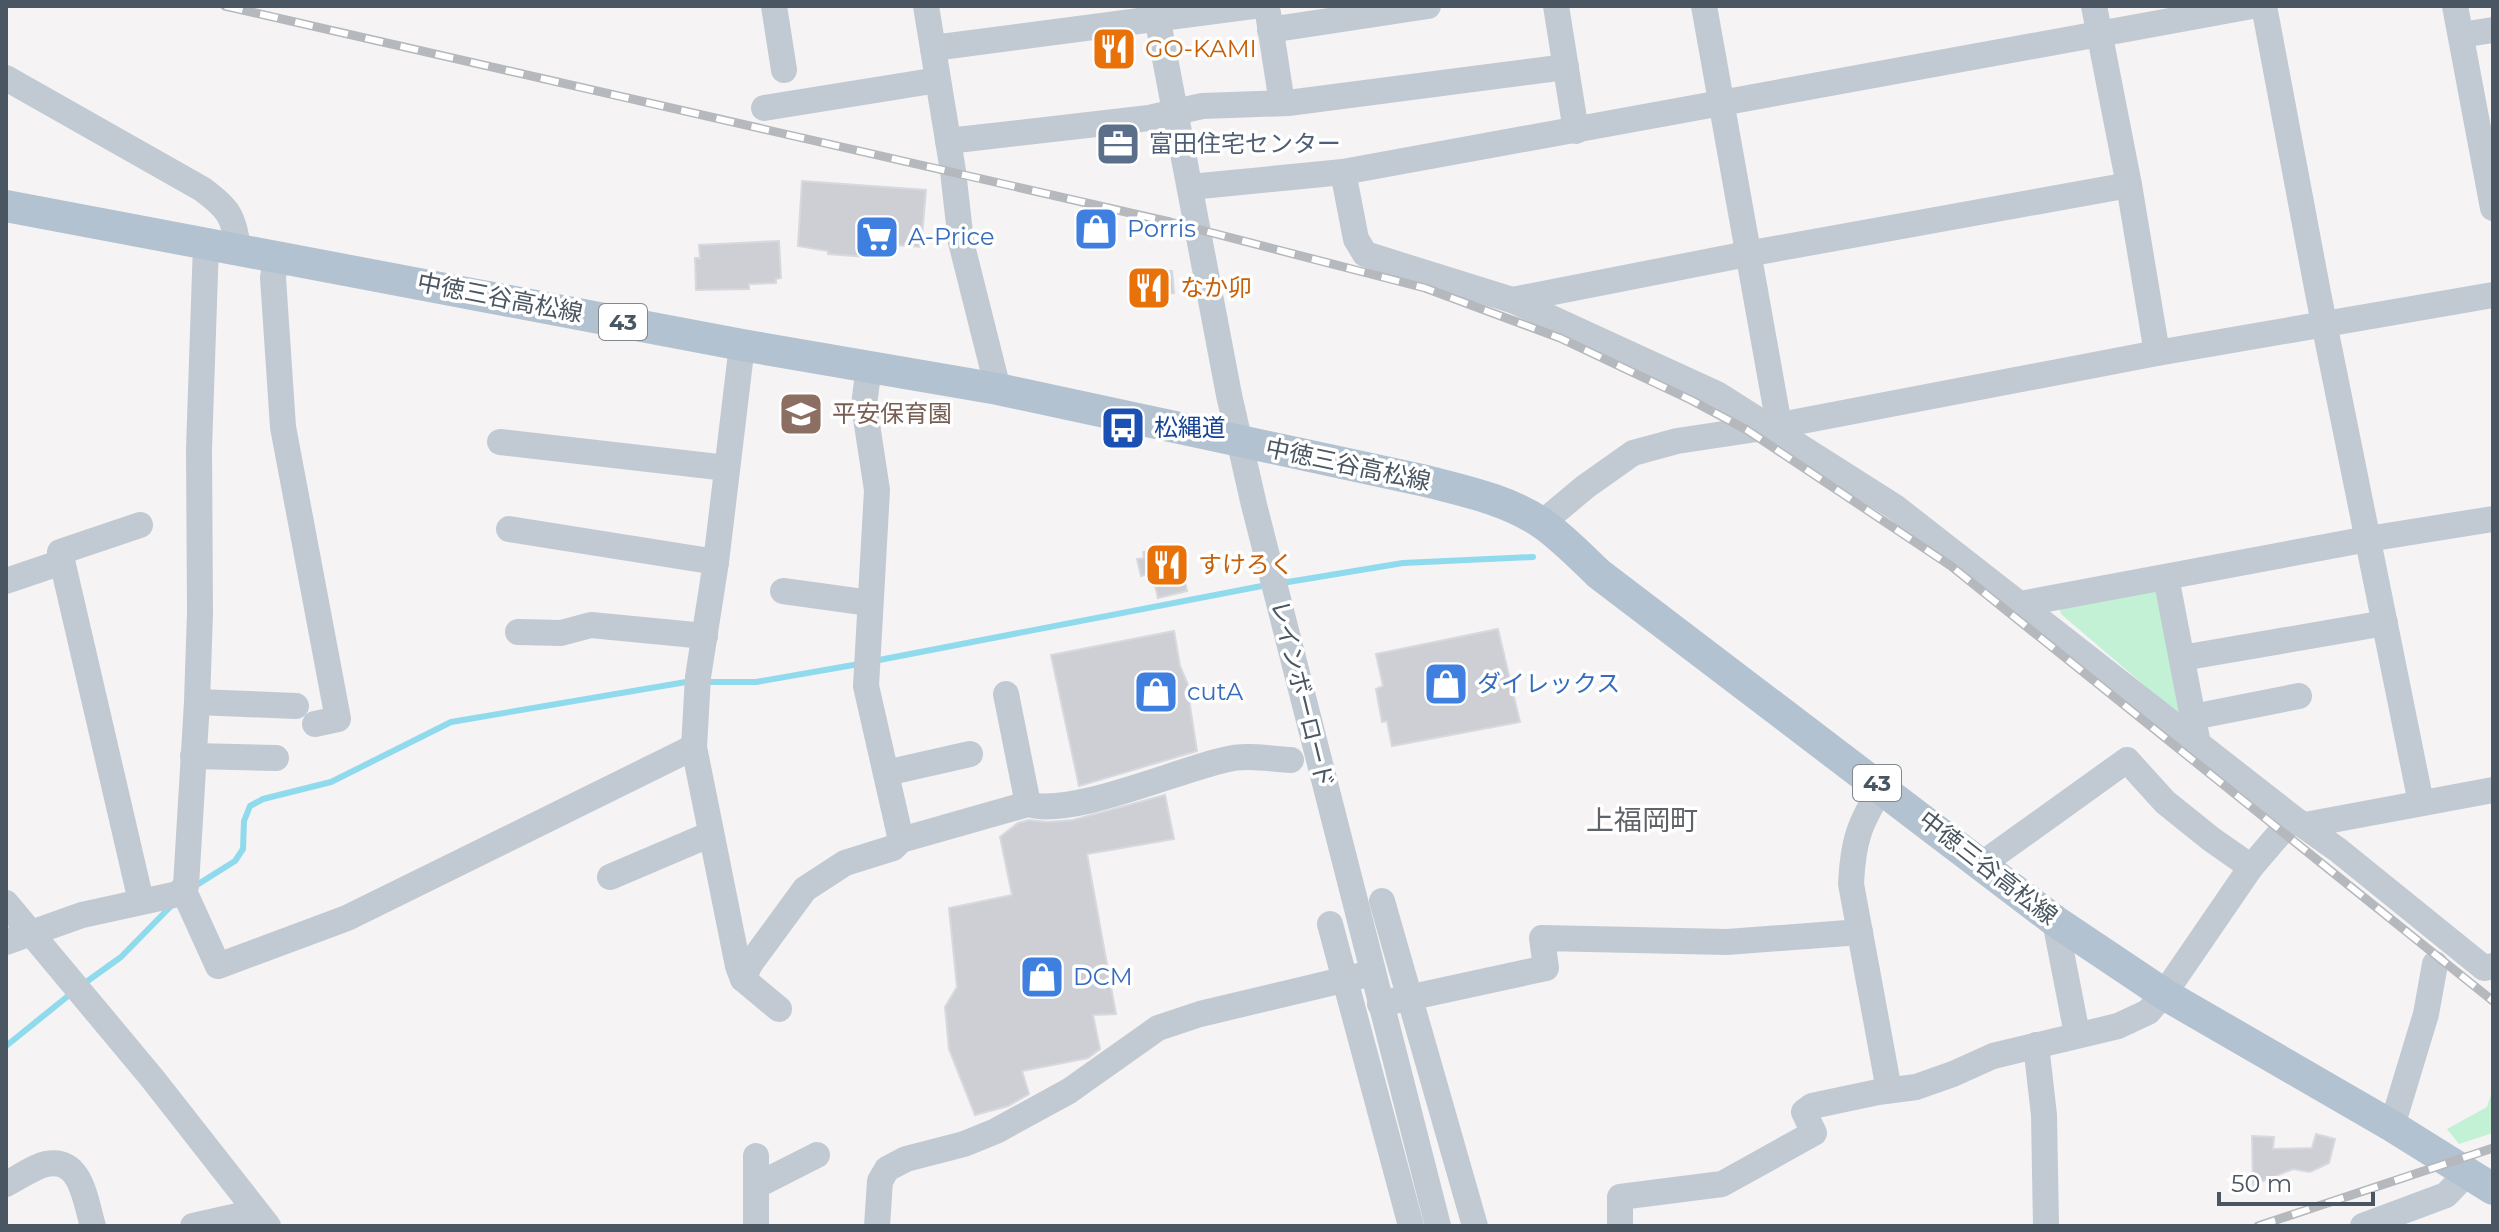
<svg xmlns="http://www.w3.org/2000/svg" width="2499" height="1232" viewBox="0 0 2499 1232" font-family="Montserrat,'Noto Sans JP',sans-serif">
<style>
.green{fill:#c3f1d5}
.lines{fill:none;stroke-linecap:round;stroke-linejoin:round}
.stream{stroke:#90daee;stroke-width:6}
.building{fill:#cdcfd5;stroke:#d7d9de;stroke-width:2}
.minor{stroke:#c1cad2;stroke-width:26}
.major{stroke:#b3c2d1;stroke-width:32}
.rail-casing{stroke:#b5b8bd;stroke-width:9}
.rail{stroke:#fff;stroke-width:6;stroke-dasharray:18;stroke-linecap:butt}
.labels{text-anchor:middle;stroke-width:7;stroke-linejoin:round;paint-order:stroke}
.shield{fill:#fff;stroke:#808990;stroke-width:2}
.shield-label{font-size:22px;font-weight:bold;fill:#4a5661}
.food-label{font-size:24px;fill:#c56008;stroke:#fff;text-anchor:start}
.service-label{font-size:24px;fill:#4e5e75;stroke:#fff;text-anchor:start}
.shop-label{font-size:24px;fill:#366cbe;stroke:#fff;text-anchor:start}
.street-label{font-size:24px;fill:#4a5661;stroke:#fff}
.education-label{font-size:24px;fill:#785e54;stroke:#fff;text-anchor:start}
.transit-label{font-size:24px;fill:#164399;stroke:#fff;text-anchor:start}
.quarter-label{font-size:28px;fill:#5f6368;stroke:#fff}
</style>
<rect width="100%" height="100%" fill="#f5f3f3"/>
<g class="green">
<polygon points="2160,587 2185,713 2178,714 2061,614 2059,607"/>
<polygon points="2493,1088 2493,1133 2459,1144 2447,1129 2487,1107"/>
</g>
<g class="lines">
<g class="stream">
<polyline points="1282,583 1403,563 1533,557"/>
<polyline points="874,661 1267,585"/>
<polyline points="704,682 756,682 859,664"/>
<polyline points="192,888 235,861 243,849 244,821 250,806 263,799 331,782 451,722 692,681"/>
<polyline points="82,985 121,957 172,905"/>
<polyline points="6,1046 73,992"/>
</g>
</g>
<g class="building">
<polygon points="802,181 926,190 921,247 870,243 867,257 828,254 828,251 798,246"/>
<polygon points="779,241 781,278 776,279 776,283 749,284 749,289 696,290 695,258 700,258 699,245"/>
<polygon points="1140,271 1172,271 1174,293 1132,296 1130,277 1140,278"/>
<polygon points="1176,545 1187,591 1158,598 1152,573 1141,576 1137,559 1144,558 1143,552"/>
<polygon points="1498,629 1520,722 1392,746 1387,721 1382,722 1376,689 1383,686 1376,654"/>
<polygon points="1174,631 1180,666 1191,692 1190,706 1197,751 1079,786 1051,655"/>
<polygon points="1165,795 1174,839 1087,854 1116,1014 1093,1015 1100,1049 1088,1058 1022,1071 1029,1094 1008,1106 975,1115 949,1049 945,1007 957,987 949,908 1012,895 1000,837 1018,823 1029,820 1048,822 1073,820"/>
<polygon points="2316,1134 2335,1139 2329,1163 2310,1172 2293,1169 2253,1185 2252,1136 2274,1137 2273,1149 2312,1148"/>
</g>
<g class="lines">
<g class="minor">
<polyline points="774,6 784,70"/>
<polyline points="926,6 953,171 961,242 998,389"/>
<polyline points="1155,6 1229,395 1254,505 1438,1226"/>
<polyline points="1556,6 1576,131"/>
<polyline points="1704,6 1779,425"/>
<polyline points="2094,6 2129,185 2157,353"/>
<polyline points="2264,6 2318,293 2421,803"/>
<polyline points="2455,6 2493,208"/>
<polyline points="1268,13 1282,103"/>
<polyline points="1270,30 1428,6"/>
<polyline points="2461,35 2493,30"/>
<polyline points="933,48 1253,6"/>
<path d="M6,78l196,111c26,19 32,27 36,60"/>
<polyline points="764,108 938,80"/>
<polyline points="948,141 1149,118 1202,106 1288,103 1566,67"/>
<polyline points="1343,172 1356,239 1365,254 1512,300 1717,394 1895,507 2293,818 2338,850 2484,968 2493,966"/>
<polyline points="1190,187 1343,172 2252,6"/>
<polyline points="276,256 273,278 283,427 338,719 315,724"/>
<polyline points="1512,300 1747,254 2129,185"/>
<polyline points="742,345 716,562 698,677 694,747 738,966 743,979 779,1009"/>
<polyline points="869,366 864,405 877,490 866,686 901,840"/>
<polyline points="500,442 727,468"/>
<polyline points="1542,523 1585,487 1633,453 1677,441 1770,427 2157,353 2493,295"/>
<polyline points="140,525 60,552 141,901"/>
<polyline points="509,529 716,562"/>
<polyline points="2166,577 2198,744"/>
<polyline points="6,581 62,562"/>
<polyline points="783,591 870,603"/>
<polyline points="2020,604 2368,539 2493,519"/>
<polyline points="518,632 561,633 591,625 705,636"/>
<polyline points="2182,658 2385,623"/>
<polyline points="1006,694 1028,804"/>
<polyline points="197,702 296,706"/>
<polyline points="2193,717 2299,696"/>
<polyline points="193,756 276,758"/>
<polyline points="886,773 970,754"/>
<path d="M1882,787c-23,37 -29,54 -31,97l38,206"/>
<polyline points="2305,825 2493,790"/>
<polyline points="1982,864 2127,760 2165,802 2211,839 2251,867"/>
<polyline points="610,877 711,834"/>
<polyline points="183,889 218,966 347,918 694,747"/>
<polyline points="1382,901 1475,1226"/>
<polyline points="6,903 152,1078 268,1226"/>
<polyline points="2055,921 2077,1034"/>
<polyline points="1330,924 1411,1226"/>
<polyline points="6,942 82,915 178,894 186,886 197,702 200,612 199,449 206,244"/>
<path d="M743,979l7,-15 55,-75 40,-26 48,-15 8,-8 127,-36c41,14 150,-34 196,-44 22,-6 45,-1 67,0"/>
<polyline points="1380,1004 1546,968 1542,938 1727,942 1860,932"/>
<polyline points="2036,1045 2044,1115 2046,1226"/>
<polyline points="2392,1126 2426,1014 2435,964"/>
<path d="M6,1184c12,-6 27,-17 40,-20 36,-7 39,37 47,62"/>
<polyline points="756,1186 817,1155"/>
<polyline points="193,1226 242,1215 255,1210"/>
<polyline points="756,1226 756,1156"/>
<polyline points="877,1226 880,1181 887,1169 906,1159 964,1144 996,1131 1069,1091 1158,1028 1200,1014 1372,973"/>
<polyline points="1620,1226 1620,1197 1722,1184 1814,1133 1804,1112 1812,1106 1878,1092 1916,1087 1953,1074 1993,1056 2118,1026 2148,1012 2164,994 2251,867 2293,818"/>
<polyline points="2363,1226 2446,1195 2468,1172"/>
</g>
<path class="major" d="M6,206l736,139 256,44 428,92c39,10 83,19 117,43 20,14 38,33 56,50l456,347 109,73 228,132 101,63"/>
<g class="rail-casing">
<g id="rail">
<polyline points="225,6 1170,222 1425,288 1560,338 1691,400 1747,430 1951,566 2493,1001"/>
<polyline points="2258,1226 2493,1148"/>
</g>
</g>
<use href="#rail" class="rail"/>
</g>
<defs>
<g id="restaurant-square" transform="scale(2.3)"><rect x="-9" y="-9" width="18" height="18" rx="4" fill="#e8710a" stroke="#fff"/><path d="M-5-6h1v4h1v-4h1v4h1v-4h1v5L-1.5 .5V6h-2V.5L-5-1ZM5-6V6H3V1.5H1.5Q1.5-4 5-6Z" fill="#fff"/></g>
<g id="office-square" transform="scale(2.3)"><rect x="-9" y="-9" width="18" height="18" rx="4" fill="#5c6f8a" stroke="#fff"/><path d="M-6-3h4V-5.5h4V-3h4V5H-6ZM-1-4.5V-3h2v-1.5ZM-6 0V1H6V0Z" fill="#fff"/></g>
<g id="shop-square" transform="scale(2.3)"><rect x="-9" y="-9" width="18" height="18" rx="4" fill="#3f7fe0" stroke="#fff"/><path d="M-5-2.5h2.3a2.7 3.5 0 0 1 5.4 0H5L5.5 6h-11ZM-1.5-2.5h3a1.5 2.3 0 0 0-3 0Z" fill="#fff"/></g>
<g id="supermarket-square" transform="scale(2.3)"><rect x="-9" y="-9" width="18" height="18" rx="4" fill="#3f7fe0" stroke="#fff"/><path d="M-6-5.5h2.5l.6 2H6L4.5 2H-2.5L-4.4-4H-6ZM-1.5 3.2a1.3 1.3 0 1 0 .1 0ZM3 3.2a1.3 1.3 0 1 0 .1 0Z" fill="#fff"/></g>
<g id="school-square" transform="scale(2.3)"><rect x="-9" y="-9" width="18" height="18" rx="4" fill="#8d6e63" stroke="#fff"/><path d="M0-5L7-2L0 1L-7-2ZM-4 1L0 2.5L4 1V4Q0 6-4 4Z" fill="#fff"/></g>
<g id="bus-square" transform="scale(2.3)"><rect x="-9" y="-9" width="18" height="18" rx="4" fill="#1a4fb4" stroke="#fff"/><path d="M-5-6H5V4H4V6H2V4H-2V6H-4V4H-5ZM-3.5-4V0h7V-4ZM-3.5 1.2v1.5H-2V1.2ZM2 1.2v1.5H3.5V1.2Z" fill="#fff"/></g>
</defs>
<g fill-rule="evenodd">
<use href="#restaurant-square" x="1114" y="49"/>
<use href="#office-square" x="1118" y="144"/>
<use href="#shop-square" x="1096" y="229"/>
<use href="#supermarket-square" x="877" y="237"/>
<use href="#restaurant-square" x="1149" y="288"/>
<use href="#school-square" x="801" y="414"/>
<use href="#bus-square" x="1123" y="428"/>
<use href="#restaurant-square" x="1167" y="565"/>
<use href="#shop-square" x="1446" y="684"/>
<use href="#shop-square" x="1156" y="692"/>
<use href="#shop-square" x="1042" y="977"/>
</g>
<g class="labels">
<g class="shield">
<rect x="599" y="304" width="48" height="36" rx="6"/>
<rect x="1853" y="765" width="48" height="36" rx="6"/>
</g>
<g class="shield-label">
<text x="623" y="330">43</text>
<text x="1877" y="791">43</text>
</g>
<g class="food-label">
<text x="1145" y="57">GO-KAMI</text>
<text x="1180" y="296">なか卯</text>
<text x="1198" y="573">すけろく</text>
</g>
<g class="service-label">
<text x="1149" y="152">富田住宅センター</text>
</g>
<g class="shop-label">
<text x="1127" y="237">Porris</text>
<text x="908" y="245">A-Price</text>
<text x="1477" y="692">ダイレックス</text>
<text x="1187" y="700">cutA</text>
<text x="1073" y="985">DCM</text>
</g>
<g class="street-label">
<text transform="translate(500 298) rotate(11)" y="8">中徳三谷高松線</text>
<text transform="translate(1348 465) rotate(12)" y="8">中徳三谷高松線</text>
<text transform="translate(1302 694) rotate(76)" y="8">レインボーロード</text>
<text transform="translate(1988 868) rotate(38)" y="8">中徳三谷高松線</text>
</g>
<g class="education-label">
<text x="832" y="422">平安保育園</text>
</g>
<g class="transit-label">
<text x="1154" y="436">松縄道</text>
</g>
<g class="quarter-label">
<text x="1642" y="830">上福岡町</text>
</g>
</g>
<rect width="2499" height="1232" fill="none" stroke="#4a5661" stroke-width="16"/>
<path d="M2219 1192v12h154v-12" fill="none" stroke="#4a5661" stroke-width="4"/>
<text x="2231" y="1192" font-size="24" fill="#4a5661" stroke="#ffffff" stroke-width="6" paint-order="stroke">50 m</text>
</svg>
